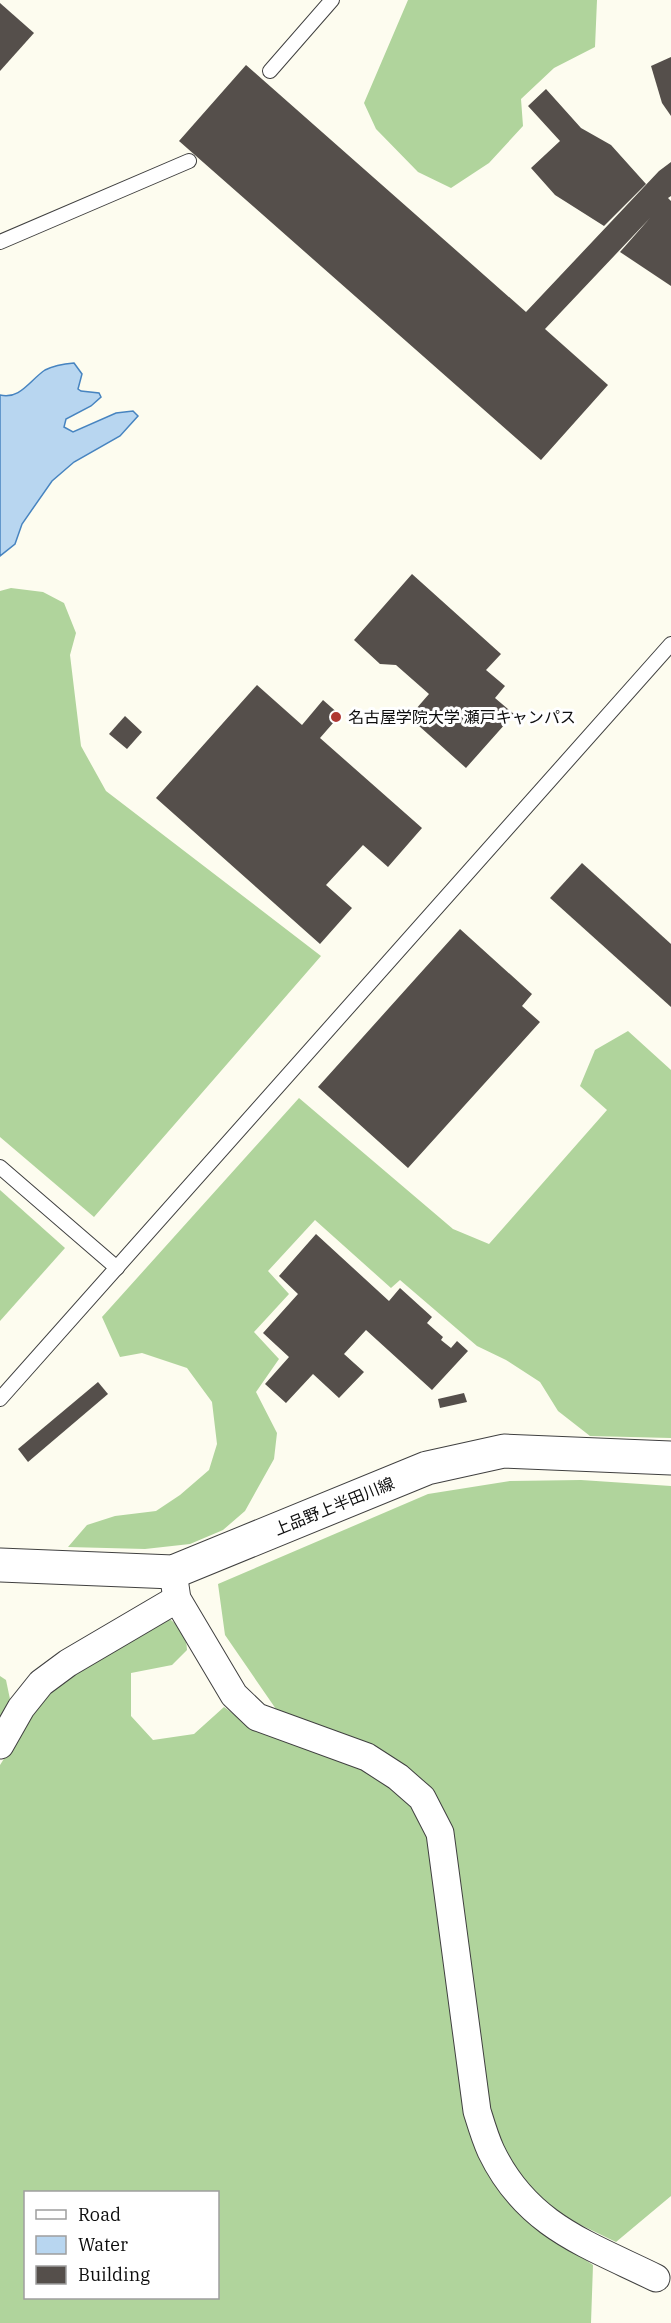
<svg xmlns="http://www.w3.org/2000/svg" width="671" height="2323" viewBox="0 0 671 2323" font-family="'IBM Plex Serif','Noto Sans JP',serif">
<style>
.forest{fill:#b0d49c;fill-rule:evenodd}
.water{fill:#b8d6f0;stroke:#4784c0;stroke-width:1.5}
.building{fill:#554f4b}
.lines{fill:none;stroke-linecap:round;stroke-linejoin:round}
.service-casing{stroke:#404040;stroke-width:16}
.minor-casing{stroke:#404040;stroke-width:29}
.tertiary-casing{stroke:#404040;stroke-width:35}
.service{stroke:#fff;stroke-width:14}
.minor{stroke:#fff;stroke-width:27}
.tertiary{stroke:#fff;stroke-width:33}
.poi-dot{fill:#af3833;stroke:#fff;stroke-width:2}
.labels{text-anchor:middle;stroke-width:6;stroke-linejoin:round;paint-order:stroke}
.poi-label{font-size:16px;fill:#0d0d0d;stroke:#fff;text-anchor:start}
.street-label{font-size:16px;fill:#0d0d0d;stroke:#fff}
</style>
<rect width="100%" height="100%" fill="#fdfcef"/>
<g class="forest">
<polygon points="408,0 597,0 595,47 554,68 521,99 523,126 489,163 451,188 418,172 376,129 364,103"/>
<polygon points="11,588 43,592 64,603 76,633 70,655 81,746 106,791 321,956 94,1217 0,1137 0,591"/>
<polygon points="628,1031 671,1070 671,1438 590,1436 558,1411 540,1382 506,1360 477,1346 400,1280 391,1288 315,1220 268,1271 289,1294 254,1332 279,1359 256,1392 277,1433 274,1459 245,1511 223,1530 190,1544 145,1549 68,1547 87,1525 115,1516 156,1511 180,1495 209,1470 217,1444 212,1402 187,1368 142,1353 120,1357 102,1317 299,1098 453,1229 489,1244 607,1110 580,1086 595,1050"/>
<polygon points="0,1190 65,1248 0,1321"/>
<polygon points="581,1480 671,1486 671,2196 616,2242 556,2213 531,2190 501,2148 486,2106 434,1797 278,1712 225,1635 218,1584 428,1494 510,1481"/>
<path d="M166,1617c12,6 21,19 21,33l-15,15 -41,8v43l22,24 41,-6 30,-27 22,16 105,40 54,33 23,38 38,279 59,106 68,46 -2,58h-591v-558l42,-66 26,-23zM26,2192h192v106h-192z"/>
<polygon points="0,1676 6,1680 11,1704 0,1724"/>
</g>
<path class="water" d="M74,363l8,11 -4,15 3,2 18,2 2,4 -10,9 -25,13 -2,8 9,5 43,-19 17,-2 5,5 -18,20 -46,26 -22,19 -30,43 -7,20 -15,12v-161c20,5 30,-15 45,-25 10,-5 18,-6 29,-7z"/>
<g class="building">
<polygon points="0,3 34,33 0,71"/>
<polygon points="671,57 671,116 662,103 651,66"/>
<polygon points="246,65 526,312 659,171 671,162 671,196 668,198 671,201 671,286 620,252 650,218 545,329 608,385 541,460 179,141"/>
<polygon points="546,89 581,128 611,145 646,184 604,226 555,195 531,168 560,141 528,106"/>
<polygon points="412,574 501,654 486,670 505,686 495,698 514,714 466,768 409,717 429,694 396,665 380,664 354,640"/>
<polygon points="257,685 302,725 323,700 340,715 320,738 422,828 388,867 363,845 326,885 352,908 320,944 156,798"/>
<polygon points="125,716 142,732 127,749 109,734"/>
<polygon points="582,863 671,944 671,1007 550,898"/>
<polygon points="460,929 532,994 522,1006 540,1022 408,1168 318,1087"/>
<polygon points="316,1234 389,1301 400,1288 432,1317 427,1323 443,1337 441,1340 451,1348 457,1341 468,1351 432,1390 366,1330 344,1354 364,1372 339,1398 313,1374 286,1403 265,1384 289,1357 263,1333 298,1294 279,1276"/>
<polygon points="98,1382 108,1394 28,1462 18,1449"/>
<polygon points="464,1393 467,1402 440,1408 438,1399"/>
</g>
<g class="lines">
<g class="service-casing">
<g id="service">
<polyline points="270,71 332,0"/>
<polyline points="0,242 189,161"/>
<polyline points="0,1167 117,1268"/>
<polyline points="0,1399 671,644"/>
</g>
</g>
<g class="minor-casing">
<g id="minor">
<path d="M173,1572l4,27 57,96 23,22 110,40 31,20 24,21 18,35 37,278c4,13 8,27 14,40 36,75 96,93 165,127"/>
<polyline points="0,1745 21,1708 41,1683 68,1663 177,1599"/>
</g>
</g>
<g class="tertiary-casing">
<polyline id="tertiary" points="0,1565 173,1572 427,1468 504,1451 671,1458"/>
</g>
<use href="#service" class="service"/>
<use href="#minor" class="minor"/>
<use href="#tertiary" class="tertiary"/>
</g>
<circle class="poi-dot" cx="336" cy="717" r="6"/>
<g class="labels">
<g class="poi-label">
<text x="348" y="723">名古屋学院大学 瀬戸キャンパス</text>
</g>
<g class="street-label">
<text transform="translate(334 1506) rotate(-22)" y="6">上品野上半田川線</text>
</g>
</g>
<rect x="24" y="2191" width="195" height="108" fill="#ffffff" stroke="#9e9e9e" stroke-width="1.5"/>
<rect x="36" y="2210" width="30" height="9" fill="#ffffff" stroke="#9e9e9e" stroke-width="1.5"/>
<text x="78" y="2221" font-size="18" fill="#0d0d0d">Road</text>
<rect x="36" y="2236" width="30" height="18" fill="#b8d6f0" stroke="#9e9e9e" stroke-width="1.5"/>
<text x="78" y="2251" font-size="18" fill="#0d0d0d">Water</text>
<rect x="36" y="2266" width="30" height="18" fill="#554f4b" stroke="#9e9e9e" stroke-width="1.5"/>
<text x="78" y="2281" font-size="18" fill="#0d0d0d">Building</text>
</svg>
